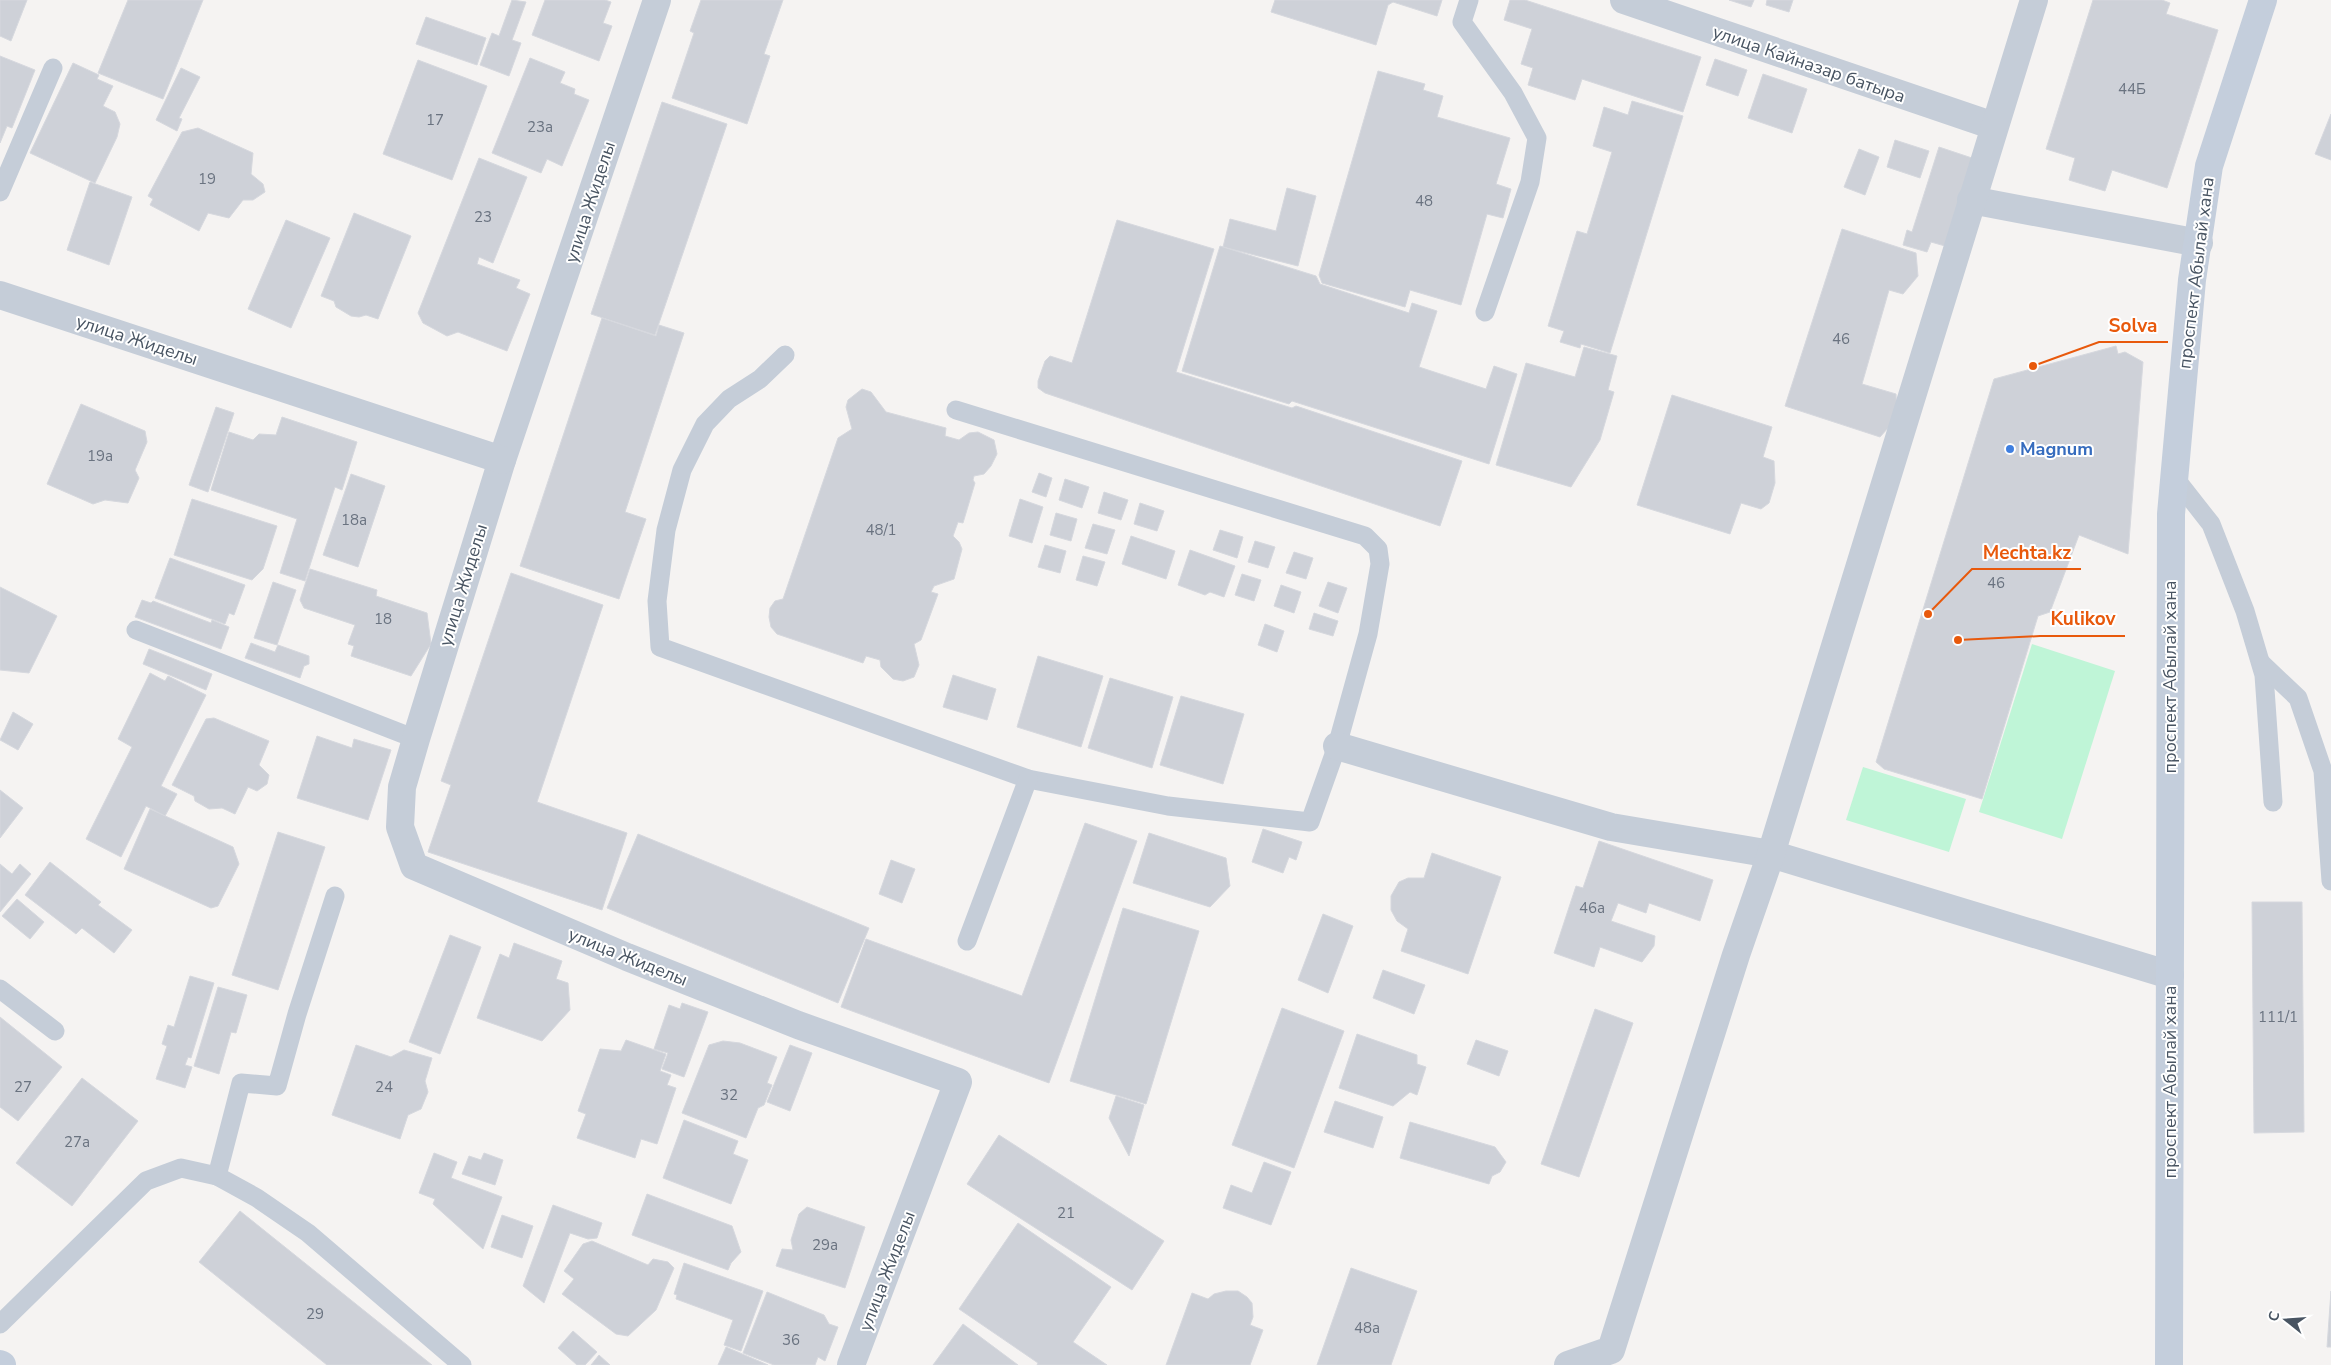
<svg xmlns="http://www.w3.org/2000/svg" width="2331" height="1365" viewBox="0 0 2331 1365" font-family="'Nunito Sans',sans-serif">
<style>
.green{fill:#bff5d7}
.building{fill:#ced1d8;stroke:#d6d8de}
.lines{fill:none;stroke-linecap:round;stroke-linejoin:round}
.service{stroke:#c5cdd8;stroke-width:19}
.minor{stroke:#c5cdd8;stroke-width:28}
.secondary{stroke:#c4cedc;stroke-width:28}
.shop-dot{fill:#3f7fe0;stroke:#fff;stroke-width:2}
.labels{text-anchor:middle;stroke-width:4;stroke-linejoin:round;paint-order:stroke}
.number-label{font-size:15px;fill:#6a7380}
.street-label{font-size:18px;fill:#485462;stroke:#fff}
.shop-label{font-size:18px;font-weight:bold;fill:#366cbe;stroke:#fff;text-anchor:start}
.leader{fill:none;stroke:#e8590c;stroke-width:2}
.callout-dot{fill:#e8590c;stroke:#fff;stroke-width:2}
.callout-label{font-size:19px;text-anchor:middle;font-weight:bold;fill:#e8590c;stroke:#fff;stroke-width:4;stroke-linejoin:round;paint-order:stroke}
</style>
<rect width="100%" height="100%" fill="#f5f3f2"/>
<g class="green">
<polygon points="2032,644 2115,671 2062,839 1979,812"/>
<polygon points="1863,767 1966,799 1949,852 1846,820"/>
</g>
<g class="building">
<polygon points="0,0 27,0 11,41 0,36"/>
<polygon points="128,0 203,0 163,99 98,73"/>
<polygon points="512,0 526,2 512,40 521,43 509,76 480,65 492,33 499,36"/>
<polygon points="545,0 605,0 611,2 603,23 612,26 599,61 532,35"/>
<polygon points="701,0 783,0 764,54 770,56 747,124 672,98 694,33 690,31"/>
<polygon points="1275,0 1442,0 1437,16 1393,2 1388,5 1376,45 1271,12"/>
<polygon points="1510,0 1525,0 1701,57 1683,112 1582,79 1575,100 1528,85 1533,68 1521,64 1532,29 1504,20"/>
<polygon points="1729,0 1754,0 1751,7"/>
<polygon points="1767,0 1793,0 1789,12 1766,5"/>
<polygon points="2093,0 2162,0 2170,3 2166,14 2218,30 2167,188 2112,170 2105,191 2069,180 2075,158 2046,149"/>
<polygon points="426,17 486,38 477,65 416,44"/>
<polygon points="0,56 35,70 12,128 7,126 0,143"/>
<polygon points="530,58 565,72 560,83 575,89 574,94 589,100 562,166 547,159 541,173 492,153"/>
<polygon points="1715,59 1747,70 1738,96 1706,85"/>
<polygon points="418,60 487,86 452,180 383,154"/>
<polygon points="73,63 99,75 97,79 113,86 103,106 115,112 120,124 117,137 95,183 30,153"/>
<polygon points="181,68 200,77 179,118 182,119 177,131 156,120"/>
<polygon points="1378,71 1425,84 1423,90 1443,96 1437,117 1510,138 1496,184 1511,189 1503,218 1487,214 1461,305 1410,290 1405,307 1322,283 1319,275"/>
<polygon points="1763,74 1807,89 1792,133 1748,118"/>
<polygon points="1632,101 1683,116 1610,353 1581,344 1580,348 1560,342 1564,331 1548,326 1577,231 1587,234 1612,152 1593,146 1604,107 1628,115"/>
<polygon points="662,102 727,124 655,335 591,314"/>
<polygon points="2331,114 2331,160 2315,154"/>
<polygon points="198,128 253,153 251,174 263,184 265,192 253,200 243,200 229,218 208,213 199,231 150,205 153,199 148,196 182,132"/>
<polygon points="1895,140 1929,151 1920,178 1887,167"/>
<polygon points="1939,147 1972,158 1945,246 1931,242 1927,252 1903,245 1907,230 1912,232"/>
<polygon points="1859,149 1879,157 1865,195 1844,187"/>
<polygon points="479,158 527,177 493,263 479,257 477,264 520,280 516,288 530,294 507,351 458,332 447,336 423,323 418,313"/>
<polygon points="90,182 132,197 109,265 67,250"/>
<polygon points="1287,188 1316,196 1298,266 1223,247 1230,219 1276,231"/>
<polygon points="354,213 411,236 378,319 366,315 359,317 351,316 336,307 334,301 321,296"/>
<polygon points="286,220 330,238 291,328 248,309"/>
<polygon points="1117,220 1214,249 1176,372 1292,408 1296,406 1462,461 1440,526 1045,393 1038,388 1038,381 1045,361 1050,356 1072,363"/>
<polygon points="1842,229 1916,253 1918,276 1903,294 1889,290 1862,384 1896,394 1897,418 1880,437 1785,406"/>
<polygon points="1220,246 1316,276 1320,284 1409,313 1412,303 1437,311 1419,367 1486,389 1494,366 1517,374 1489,464 1292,401 1289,404 1182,371"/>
<polygon points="602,318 656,336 659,325 684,333 625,512 646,519 619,599 520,566"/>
<polygon points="2116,346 2118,354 2125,352 2143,362 2128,554 2079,535 2050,612 2038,616 1982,799 1884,769 1876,762 1994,379"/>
<polygon points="1584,347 1617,356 1608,390 1614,392 1600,440 1571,487 1496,465 1526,363 1575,377"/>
<polygon points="862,389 871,392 886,412 946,428 945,436 959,440 969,433 978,432 994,440 997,454 991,466 984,474 974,476 973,480 975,483 963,523 958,522 953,536 959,542 962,549 954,579 934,586 931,592 938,594 921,640 914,644 919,665 914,677 903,681 893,679 881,667 880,660 866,656 863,663 777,634 771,627 769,617 770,608 775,601 783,599 838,438 852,429 846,407 848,400"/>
<polygon points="1672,395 1772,427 1763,457 1774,461 1775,483 1769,503 1761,509 1741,503 1730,534 1637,505"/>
<polygon points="81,404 145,431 147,442 135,470 139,478 128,503 105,500 93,504 47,484"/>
<polygon points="216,407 234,413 208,492 189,485"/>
<polygon points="282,417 357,442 342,490 335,487 305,581 280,573 297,519 211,490 229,432 253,440 259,434 276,435"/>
<polygon points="1039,473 1052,478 1046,497 1032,492"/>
<polygon points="351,474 385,486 358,567 323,555"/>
<polygon points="1065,479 1089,487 1082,508 1059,500"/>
<polygon points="1104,492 1128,500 1121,520 1098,513"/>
<polygon points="192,499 277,526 263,569 252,580 174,555"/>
<polygon points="1020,499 1043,507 1032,543 1009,536"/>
<polygon points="1140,503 1164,511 1157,531 1134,524"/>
<polygon points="1056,513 1077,519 1071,541 1050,535"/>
<polygon points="1093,524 1115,530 1107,554 1085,548"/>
<polygon points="1220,530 1243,537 1237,558 1213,550"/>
<polygon points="1131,536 1175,551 1166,579 1122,564"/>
<polygon points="1255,541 1275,547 1268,568 1248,562"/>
<polygon points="1045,545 1066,551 1060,573 1038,567"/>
<polygon points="1190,550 1235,566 1224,597 1210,592 1205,595 1178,585"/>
<polygon points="1294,552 1313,558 1306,579 1286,573"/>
<polygon points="1083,556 1105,562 1097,586 1076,580"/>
<polygon points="170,558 245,585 234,615 229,613 225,624 155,598"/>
<polygon points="310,569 377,590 376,596 427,613 431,644 411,676 351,656 354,646 348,644 355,625 304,608 300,600"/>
<polygon points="511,573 603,605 537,802 627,833 602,910 428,852 451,785 441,781"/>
<polygon points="1242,574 1261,580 1254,601 1235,595"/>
<polygon points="273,582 296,590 277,645 254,638"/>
<polygon points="1328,582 1347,588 1338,613 1319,606"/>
<polygon points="1281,585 1301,592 1294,613 1274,606"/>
<polygon points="0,587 57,616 29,673 0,670"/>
<polygon points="142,600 151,603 153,601 211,623 212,620 229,627 221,649 135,617"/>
<polygon points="1314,613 1338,621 1333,636 1309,629"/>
<polygon points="1265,624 1284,631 1277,652 1258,645"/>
<polygon points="251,643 275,652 278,645 309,656 309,664 304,666 300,678 245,658"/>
<polygon points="149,649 212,674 206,690 143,664"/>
<polygon points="1038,656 1103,676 1081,747 1017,727"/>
<polygon points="150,673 165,681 168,676 206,695 161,786 177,794 165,816 146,806 121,857 86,839 132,747 118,739"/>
<polygon points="953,675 996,689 987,720 943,707"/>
<polygon points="1110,678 1173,697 1152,768 1088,748"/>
<polygon points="1181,696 1244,714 1223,784 1160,765"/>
<polygon points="13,712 33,724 18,750 0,740"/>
<polygon points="214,718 269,741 259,765 269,775 267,784 257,791 248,787 235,814 222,808 209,809 195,801 194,796 172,785 206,719"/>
<polygon points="317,736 352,748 354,739 391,750 368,820 297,798"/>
<polygon points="0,790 23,808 0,838"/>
<polygon points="150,809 233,847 239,864 218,906 211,908 124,869"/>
<polygon points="1085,823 1137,841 1049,1083 841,1007 866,939 1022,996"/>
<polygon points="1263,829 1302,842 1296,860 1289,857 1283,873 1252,862"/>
<polygon points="278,832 325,847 278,990 232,975"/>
<polygon points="1149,833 1226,858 1230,886 1210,907 1133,883"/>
<polygon points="638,834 869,928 838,1003 607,908"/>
<polygon points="1599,841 1713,880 1700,921 1649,903 1646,913 1618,903 1611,921 1655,936 1654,946 1642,962 1600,947 1594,967 1554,953 1576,886 1583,888"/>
<polygon points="1432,853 1501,877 1468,974 1401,951 1408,929 1397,921 1391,910 1391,896 1399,882 1408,878 1424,878"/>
<polygon points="891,860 915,869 902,903 879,894"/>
<polygon points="50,862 101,902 98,905 132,930 114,953 82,928 76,934 25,895"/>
<polygon points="0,864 12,874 20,864 31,874 0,912"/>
<polygon points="17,899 44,922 30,939 2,916"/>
<polygon points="2252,902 2302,902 2304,1132 2254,1133"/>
<polygon points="1123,908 1199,931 1146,1104 1070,1081"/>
<polygon points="1323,914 1353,926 1328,993 1298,980"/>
<polygon points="450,935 481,947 440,1054 409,1042"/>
<polygon points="514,943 562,961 556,979 568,983 570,1010 542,1041 477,1018 500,954 509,958"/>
<polygon points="1383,970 1425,985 1414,1014 1373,998"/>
<polygon points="190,976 214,983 191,1058 188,1057 185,1065 192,1067 185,1088 156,1079 167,1046 162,1044 168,1025 174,1027"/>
<polygon points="218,987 247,995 236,1033 231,1032 219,1074 194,1066"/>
<polygon points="682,1003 708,1012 684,1077 662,1069 668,1053 654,1049 669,1005 680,1009"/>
<polygon points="1282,1008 1344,1031 1294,1168 1232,1145"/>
<polygon points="1595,1009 1633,1023 1579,1177 1541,1164"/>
<polygon points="0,1017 62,1067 18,1121 0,1107"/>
<polygon points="1357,1034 1417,1055 1417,1064 1426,1067 1417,1095 1410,1092 1393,1106 1339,1088"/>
<polygon points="626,1040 666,1054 660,1071 671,1075 667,1085 676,1088 657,1144 641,1139 635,1158 577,1138 586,1114 578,1111 600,1049 621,1051"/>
<polygon points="1476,1040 1508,1051 1499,1076 1467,1064"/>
<polygon points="723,1041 740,1043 777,1057 767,1083 772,1085 764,1105 758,1108 746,1138 682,1113 709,1045"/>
<polygon points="356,1045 391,1057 404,1050 432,1058 425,1081 428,1092 421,1109 408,1115 400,1139 332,1115"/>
<polygon points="790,1045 812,1053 790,1111 767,1102"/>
<polygon points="82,1078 138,1121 72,1206 16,1163"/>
<polygon points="1116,1096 1144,1105 1129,1156 1109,1118"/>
<polygon points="1335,1101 1383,1117 1373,1148 1324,1132"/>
<polygon points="684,1120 738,1141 733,1154 748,1160 731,1204 663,1178"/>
<polygon points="1410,1122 1495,1147 1506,1162 1500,1172 1492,1176 1489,1184 1400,1158"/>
<polygon points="999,1135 1164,1241 1132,1290 967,1184"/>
<polygon points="434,1153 457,1162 451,1178 502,1197 483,1249 433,1204 435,1199 419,1193"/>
<polygon points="484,1153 503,1160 495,1185 462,1174 469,1156 481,1160"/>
<polygon points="1264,1162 1291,1172 1271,1225 1223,1208 1231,1185 1252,1193"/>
<polygon points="647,1194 732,1226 741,1252 731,1263 728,1270 632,1235"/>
<polygon points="553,1205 602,1223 597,1238 588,1239 570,1233 544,1303 523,1286"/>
<polygon points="807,1207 865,1227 845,1288 776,1266 782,1249 793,1250 791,1240 799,1214"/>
<polygon points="240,1211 432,1365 327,1365 199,1262"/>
<polygon points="502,1215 533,1226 522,1258 491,1247"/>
<polygon points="1018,1223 1111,1287 1073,1342 1107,1365 1037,1365 1038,1363 959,1309"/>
<polygon points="592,1241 648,1265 653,1259 668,1262 674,1268 656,1310 628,1336 616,1334 562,1294 574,1279 564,1271 583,1244"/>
<polygon points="684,1263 763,1291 741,1351 724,1345 733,1320 676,1299 677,1295 674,1294"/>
<polygon points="1351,1268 1417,1291 1391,1365 1317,1365"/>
<polygon points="1226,1291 1238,1291 1247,1297 1252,1303 1253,1317 1250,1325 1263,1330 1250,1365 1166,1365 1192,1293 1208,1299 1214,1294"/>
<polygon points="2331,1291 2331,1347 2327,1347"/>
<polygon points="767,1292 824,1315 829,1324 838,1327 825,1361 818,1357 815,1365 774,1365 743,1353"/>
<polygon points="963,1324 1018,1365 933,1365"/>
<polygon points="573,1331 597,1352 585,1365 577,1365 558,1348"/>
<polygon points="726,1347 768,1365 718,1365"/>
<polygon points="599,1355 610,1365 591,1365"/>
</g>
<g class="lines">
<g class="service">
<polyline points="1469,0 1462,22 1513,93 1537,138 1530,182 1485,312"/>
<polyline points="0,192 53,68"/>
<polyline points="785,355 760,379 729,399 705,424 682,470 666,530 657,601 660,647 1028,779 1168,806 1310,822 1337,746 1368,634 1380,564 1378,549 1365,536 956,410"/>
<polyline points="2174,477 2211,524 2245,611 2264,675 2273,802"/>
<polyline points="136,630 416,739"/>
<polyline points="2261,663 2298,698 2323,771 2331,881"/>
<polyline points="967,941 1028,779"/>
<polyline points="0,989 55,1031"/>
<polyline points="217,1176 241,1083 277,1086 297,1014 335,896"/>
<polyline points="0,1324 146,1181 181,1168 217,1176 257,1198 308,1233 462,1365"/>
</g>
<g class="minor">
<polyline points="657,0 502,460 416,739 402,787 400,827 414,866 627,957 798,1025 958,1082 851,1365"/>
<polyline points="1624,0 1994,126"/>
<polyline points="1971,200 2199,243"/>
<polyline points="0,295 502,460"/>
<polyline points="1337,746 1611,827 1771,854 2170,975"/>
<polyline points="1568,1365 1611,1350 1736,955 1771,854 2034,0"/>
</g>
<g class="secondary">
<polyline points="0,1364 2,1365"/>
<polyline points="2169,1365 2171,514 2192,280 2209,166 2263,0"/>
</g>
</g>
<circle class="shop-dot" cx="2010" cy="449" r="5"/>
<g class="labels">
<g class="number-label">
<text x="2132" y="94">44Б</text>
<text x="435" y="125">17</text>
<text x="540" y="132">23а</text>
<text x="207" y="184">19</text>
<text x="1424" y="206">48</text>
<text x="483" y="222">23</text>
<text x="1841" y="344">46</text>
<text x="100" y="461">19а</text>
<text x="354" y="525">18а</text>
<text x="881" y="535">48/1</text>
<text x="1996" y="588">46</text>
<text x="383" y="624">18</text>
<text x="1592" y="913">46а</text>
<text x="2278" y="1022">111/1</text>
<text x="23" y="1092">27</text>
<text x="384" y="1092">24</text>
<text x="729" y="1100">32</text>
<text x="77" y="1147">27а</text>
<text x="1066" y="1218">21</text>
<text x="825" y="1250">29а</text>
<text x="315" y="1319">29</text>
<text x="1367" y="1333">48а</text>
<text x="791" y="1345">36</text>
</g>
<g class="street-label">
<text transform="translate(1809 64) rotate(19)" y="6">улица Кайназар батыра</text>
<text transform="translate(590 202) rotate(-72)" y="6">улица Жиделы</text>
<text transform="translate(2196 273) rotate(-83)" y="6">проспект Абылай хана</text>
<text transform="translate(137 340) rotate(18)" y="6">улица Жиделы</text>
<text transform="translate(463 585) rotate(-73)" y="6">улица Жиделы</text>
<text transform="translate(2170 677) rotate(-90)" y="6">проспект Абылай хана</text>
<text transform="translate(628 957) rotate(22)" y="6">улица Жиделы</text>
<text transform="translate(2170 1082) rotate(-90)" y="6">проспект Абылай хана</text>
<text transform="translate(887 1271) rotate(-69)" y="6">улица Жиделы</text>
</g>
<g class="shop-label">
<text x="2020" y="455">Magnum</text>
</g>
</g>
<path class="leader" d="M2033 366L2099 342H2168M1928 614L1972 569H2081M1958 640L2040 636H2125"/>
<g class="callout-dot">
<circle cx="2033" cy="366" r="5"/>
<circle cx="1928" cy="614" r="5"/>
<circle cx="1958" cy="640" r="5"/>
</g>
<g class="callout-label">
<text x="2133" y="332">Solva</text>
<text x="2027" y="559">Mechta.kz</text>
<text x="2083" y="625">Kulikov</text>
</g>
<g transform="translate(2286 1320) rotate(287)" stroke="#ffffff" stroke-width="4" paint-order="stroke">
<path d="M0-4L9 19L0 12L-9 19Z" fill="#485462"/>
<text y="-8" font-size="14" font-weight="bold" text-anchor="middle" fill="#485462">С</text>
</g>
</svg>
